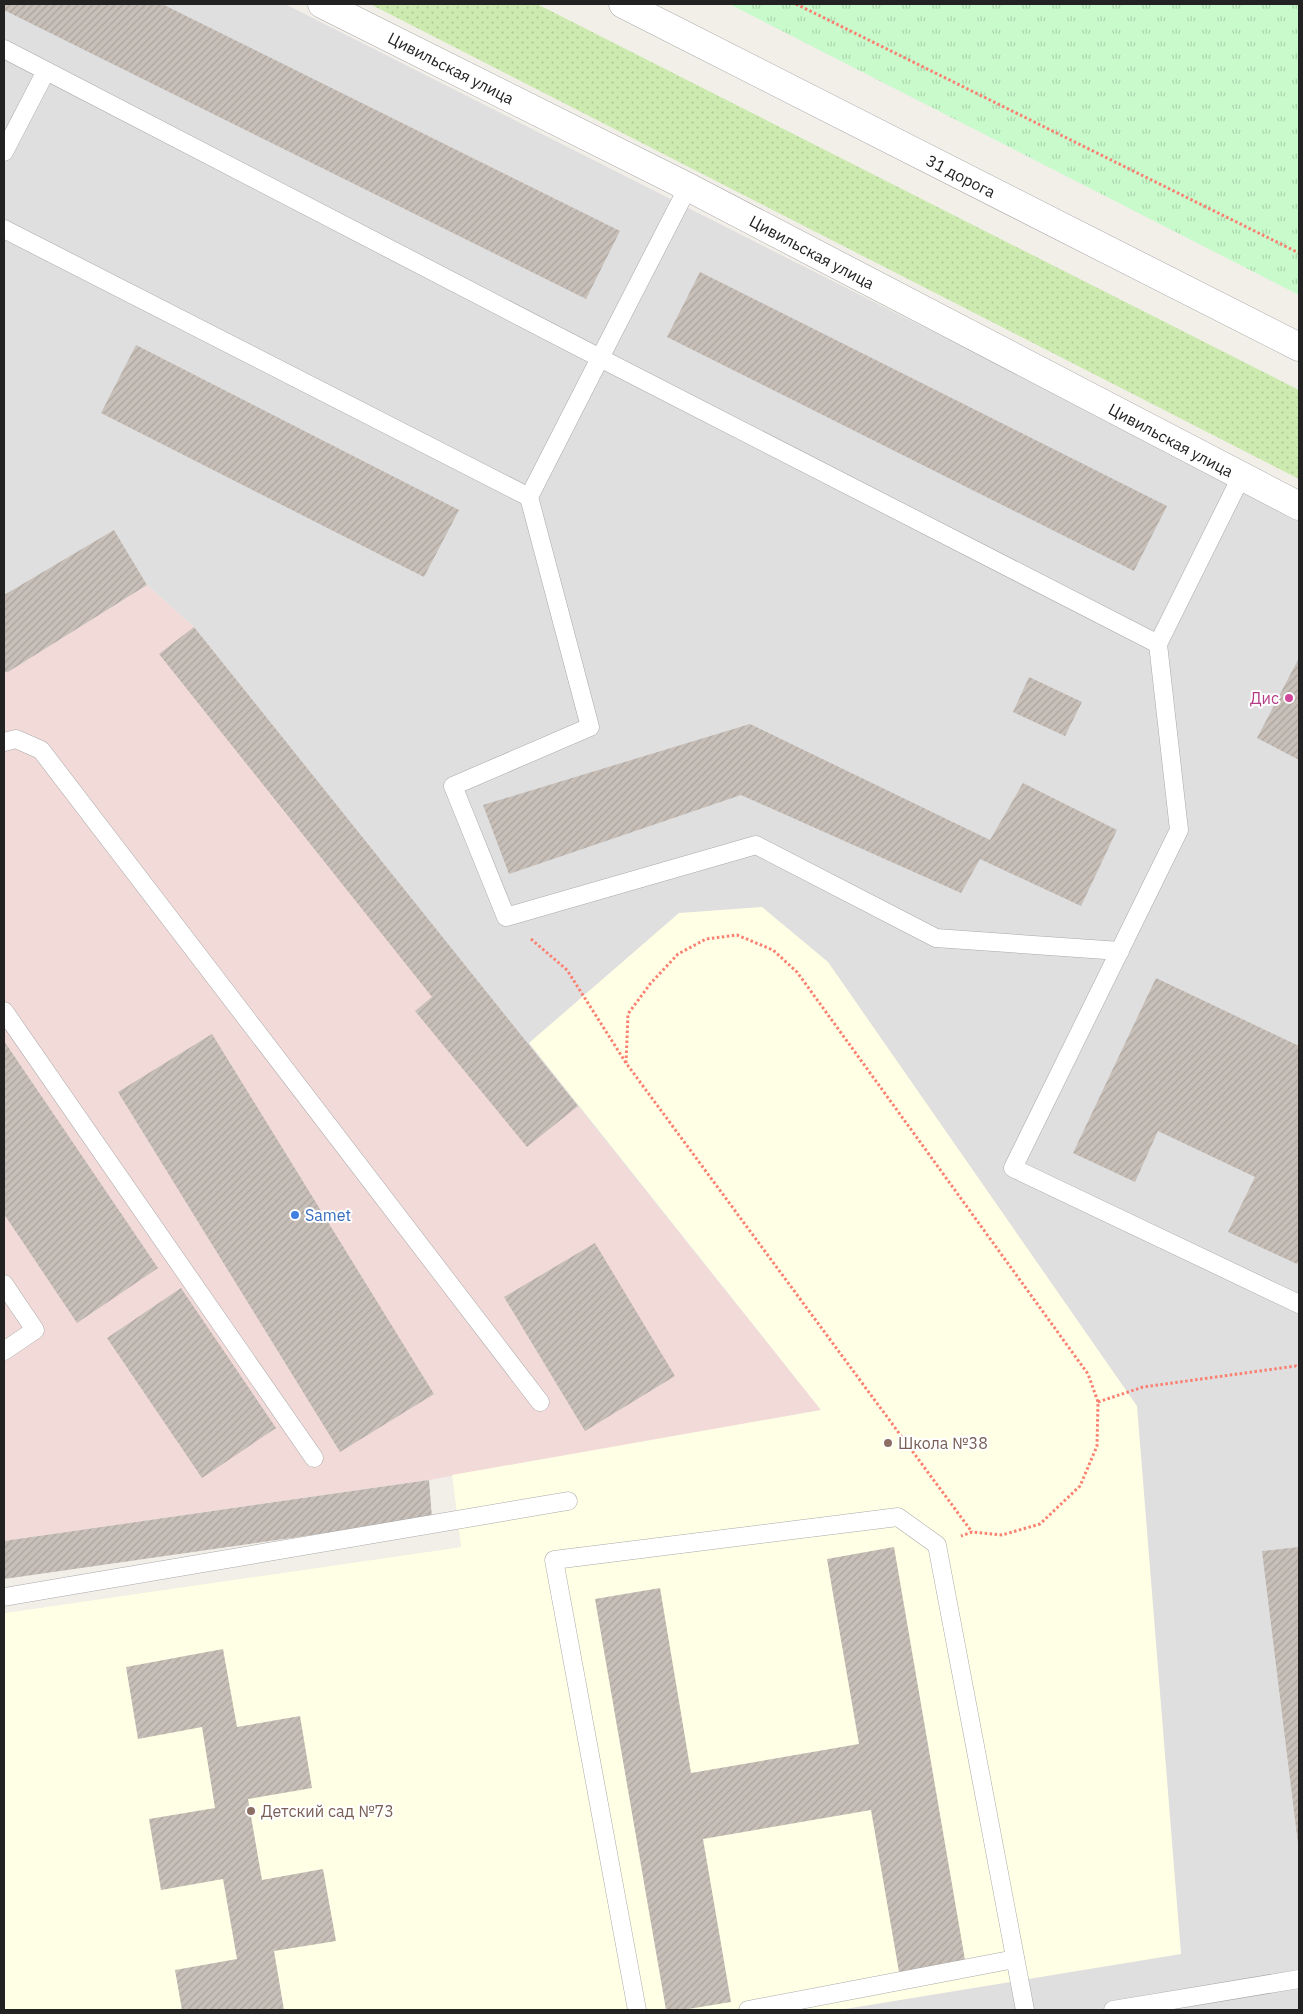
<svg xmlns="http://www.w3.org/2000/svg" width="1303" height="2014" viewBox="0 0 1303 2014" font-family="'IBM Plex Sans',sans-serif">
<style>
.residential{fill:#e0dfdf}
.commercial{fill:#f2dad9}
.education{fill:#ffffe5}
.grass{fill:url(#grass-dots)}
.park{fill:url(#park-tufts)}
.building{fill:url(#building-hatch)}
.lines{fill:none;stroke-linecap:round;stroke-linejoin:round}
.lane-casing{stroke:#a9a9a9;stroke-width:19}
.street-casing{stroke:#a9a9a9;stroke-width:29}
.path{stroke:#fa8072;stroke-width:3;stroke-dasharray:2.5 2.5;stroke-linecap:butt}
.lane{stroke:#fff;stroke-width:18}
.street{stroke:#fff;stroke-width:28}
.hotel-dot{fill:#d1479c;stroke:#fff;stroke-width:2}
.shop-dot{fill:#3f7fe0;stroke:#fff;stroke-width:2}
.education-dot{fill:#8d6e63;stroke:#fff;stroke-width:2}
.labels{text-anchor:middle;stroke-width:4;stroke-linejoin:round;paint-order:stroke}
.street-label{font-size:16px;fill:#222;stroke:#fff}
.hotel-label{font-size:16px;fill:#b23c85;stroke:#fff;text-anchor:end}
.shop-label{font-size:16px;fill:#366cbe;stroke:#fff;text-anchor:start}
.education-label{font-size:16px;fill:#785e54;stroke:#fff;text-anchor:start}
</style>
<defs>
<pattern id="grass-dots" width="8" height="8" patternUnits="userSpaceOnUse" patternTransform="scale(1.25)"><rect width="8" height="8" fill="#cdebb0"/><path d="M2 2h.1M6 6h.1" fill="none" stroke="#b0c997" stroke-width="1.8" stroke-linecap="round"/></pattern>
<pattern id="park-tufts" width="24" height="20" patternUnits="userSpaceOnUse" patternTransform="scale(1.25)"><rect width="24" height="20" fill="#c8facc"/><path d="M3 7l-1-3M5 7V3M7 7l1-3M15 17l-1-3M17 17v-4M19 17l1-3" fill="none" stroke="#acd6af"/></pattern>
<pattern id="building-hatch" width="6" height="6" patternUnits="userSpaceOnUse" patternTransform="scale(1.25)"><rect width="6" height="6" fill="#c7bfb8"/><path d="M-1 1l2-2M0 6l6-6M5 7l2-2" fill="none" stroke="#aba49e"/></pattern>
</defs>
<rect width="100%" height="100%" fill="#f2efe9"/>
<polygon class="residential" points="4,4 285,4 1299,517 1299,2010 4,2010 4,1613 461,1547 452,1475 821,1410 194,627 147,585 114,530 4,595"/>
<polygon class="commercial" points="147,585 194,627 821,1410 429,1480 4,1541 4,672 8,672"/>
<polygon class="education" points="762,907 828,962 1137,1406 1181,1954 839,2010 4,2010 4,1613 461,1547 452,1475 821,1410 529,1043 679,913"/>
<polygon class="grass" points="370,4 537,4 1299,390 1299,479"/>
<polygon class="park" points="729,4 1299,4 1299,295"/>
<g class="building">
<polygon points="4,4 162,4 620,231 586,299 4,10"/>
<polygon points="700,272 1167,506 1134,571 667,337"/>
<polygon points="136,345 459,510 424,577 101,413"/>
<polygon points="114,530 147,585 8,672 4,672 4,595"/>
<polygon points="194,627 578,1106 527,1147 415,1011 432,997 159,654"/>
<polygon points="1299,658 1299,760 1257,738"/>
<polygon points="1029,677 1082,702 1065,736 1013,712"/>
<polygon points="750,724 990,840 1023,783 1117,830 1081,906 980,859 961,893 741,795 509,874 483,805"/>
<polygon points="1156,978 1299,1046 1299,1258 1297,1264 1228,1232 1255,1177 1158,1131 1135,1182 1073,1153"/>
<polygon points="212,1034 434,1394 340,1452 118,1092"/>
<polygon points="4,1041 158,1268 77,1323 4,1214"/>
<polygon points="595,1243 675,1376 585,1431 504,1297"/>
<polygon points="181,1288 276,1428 202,1478 107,1338"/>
<polygon points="429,1480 432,1518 4,1579 4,1541"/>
<polygon points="894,1547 965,1960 899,1972 871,1810 703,1839 731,2002 682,2010 666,2010 595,1599 660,1588 691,1773 859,1744 827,1559"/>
<polygon points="1299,1547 1299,1844 1298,1844 1262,1551"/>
<polygon points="223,1649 237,1727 300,1716 312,1788 248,1799 262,1880 323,1869 336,1941 274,1951 284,2010 182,2010 175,1970 237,1959 223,1879 161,1890 149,1819 215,1808 202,1727 138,1739 126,1667"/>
</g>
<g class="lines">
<g class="lane-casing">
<g id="lane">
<polyline points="4,49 600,358 529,497 4,229"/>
<polyline points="4,152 46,71"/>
<polyline points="688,187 600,358 1158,644 1241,477"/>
<polyline points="529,497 590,727 453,786 506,917 756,845 936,938 1120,951"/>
<polyline points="1158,644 1179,830 1013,1168 1299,1304"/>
<polyline points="4,742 16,739 41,750 540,1402"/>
<polyline points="4,1011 314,1458"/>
<polyline points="4,1284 35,1330 4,1351"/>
<polyline points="4,1597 568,1501"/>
<polyline points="637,2010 554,1560 898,1517 937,1545 1025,2010"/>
<polyline points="748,2010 1015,1959"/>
<polyline points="1113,2010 1299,1979"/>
</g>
</g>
<g class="street-casing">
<g id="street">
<polyline points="322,4 688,187 1299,506"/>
<polyline points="623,4 1299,347"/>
</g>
</g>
<g class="path">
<polyline points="796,4 1299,253"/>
<polyline points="531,939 567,970 626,1063 972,1532"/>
<polyline points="626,1063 628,1014 650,984 678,954 706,939 737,935 773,950 797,972 1088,1374 1098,1402 1097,1446 1080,1486 1040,1524 1002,1535 972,1532 961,1536"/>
<polyline points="1098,1402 1143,1387 1296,1366 1299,1368"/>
</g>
<use href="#lane" class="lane"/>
<use href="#street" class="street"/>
</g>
<circle class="hotel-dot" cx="1289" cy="698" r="5"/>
<circle class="shop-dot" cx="295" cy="1215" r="5"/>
<g class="education-dot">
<circle cx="888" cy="1443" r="5"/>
<circle cx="251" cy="1811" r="5"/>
</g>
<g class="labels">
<g class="street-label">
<text transform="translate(451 68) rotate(27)" y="6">Цивильская улица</text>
<text transform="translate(961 176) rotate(27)" y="6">31 дорога</text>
<text transform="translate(812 252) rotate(28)" y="6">Цивильская улица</text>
<text transform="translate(1171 440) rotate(28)" y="6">Цивильская улица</text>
</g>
<g class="hotel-label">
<text x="1279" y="704">Дис</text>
</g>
<g class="shop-label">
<text x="305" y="1221">Samet</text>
</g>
<g class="education-label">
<text x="898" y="1449">Школа №38</text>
<text x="261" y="1817">Детский сад №73</text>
</g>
</g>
<rect width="1303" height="2014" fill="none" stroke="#222222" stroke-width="10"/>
</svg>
